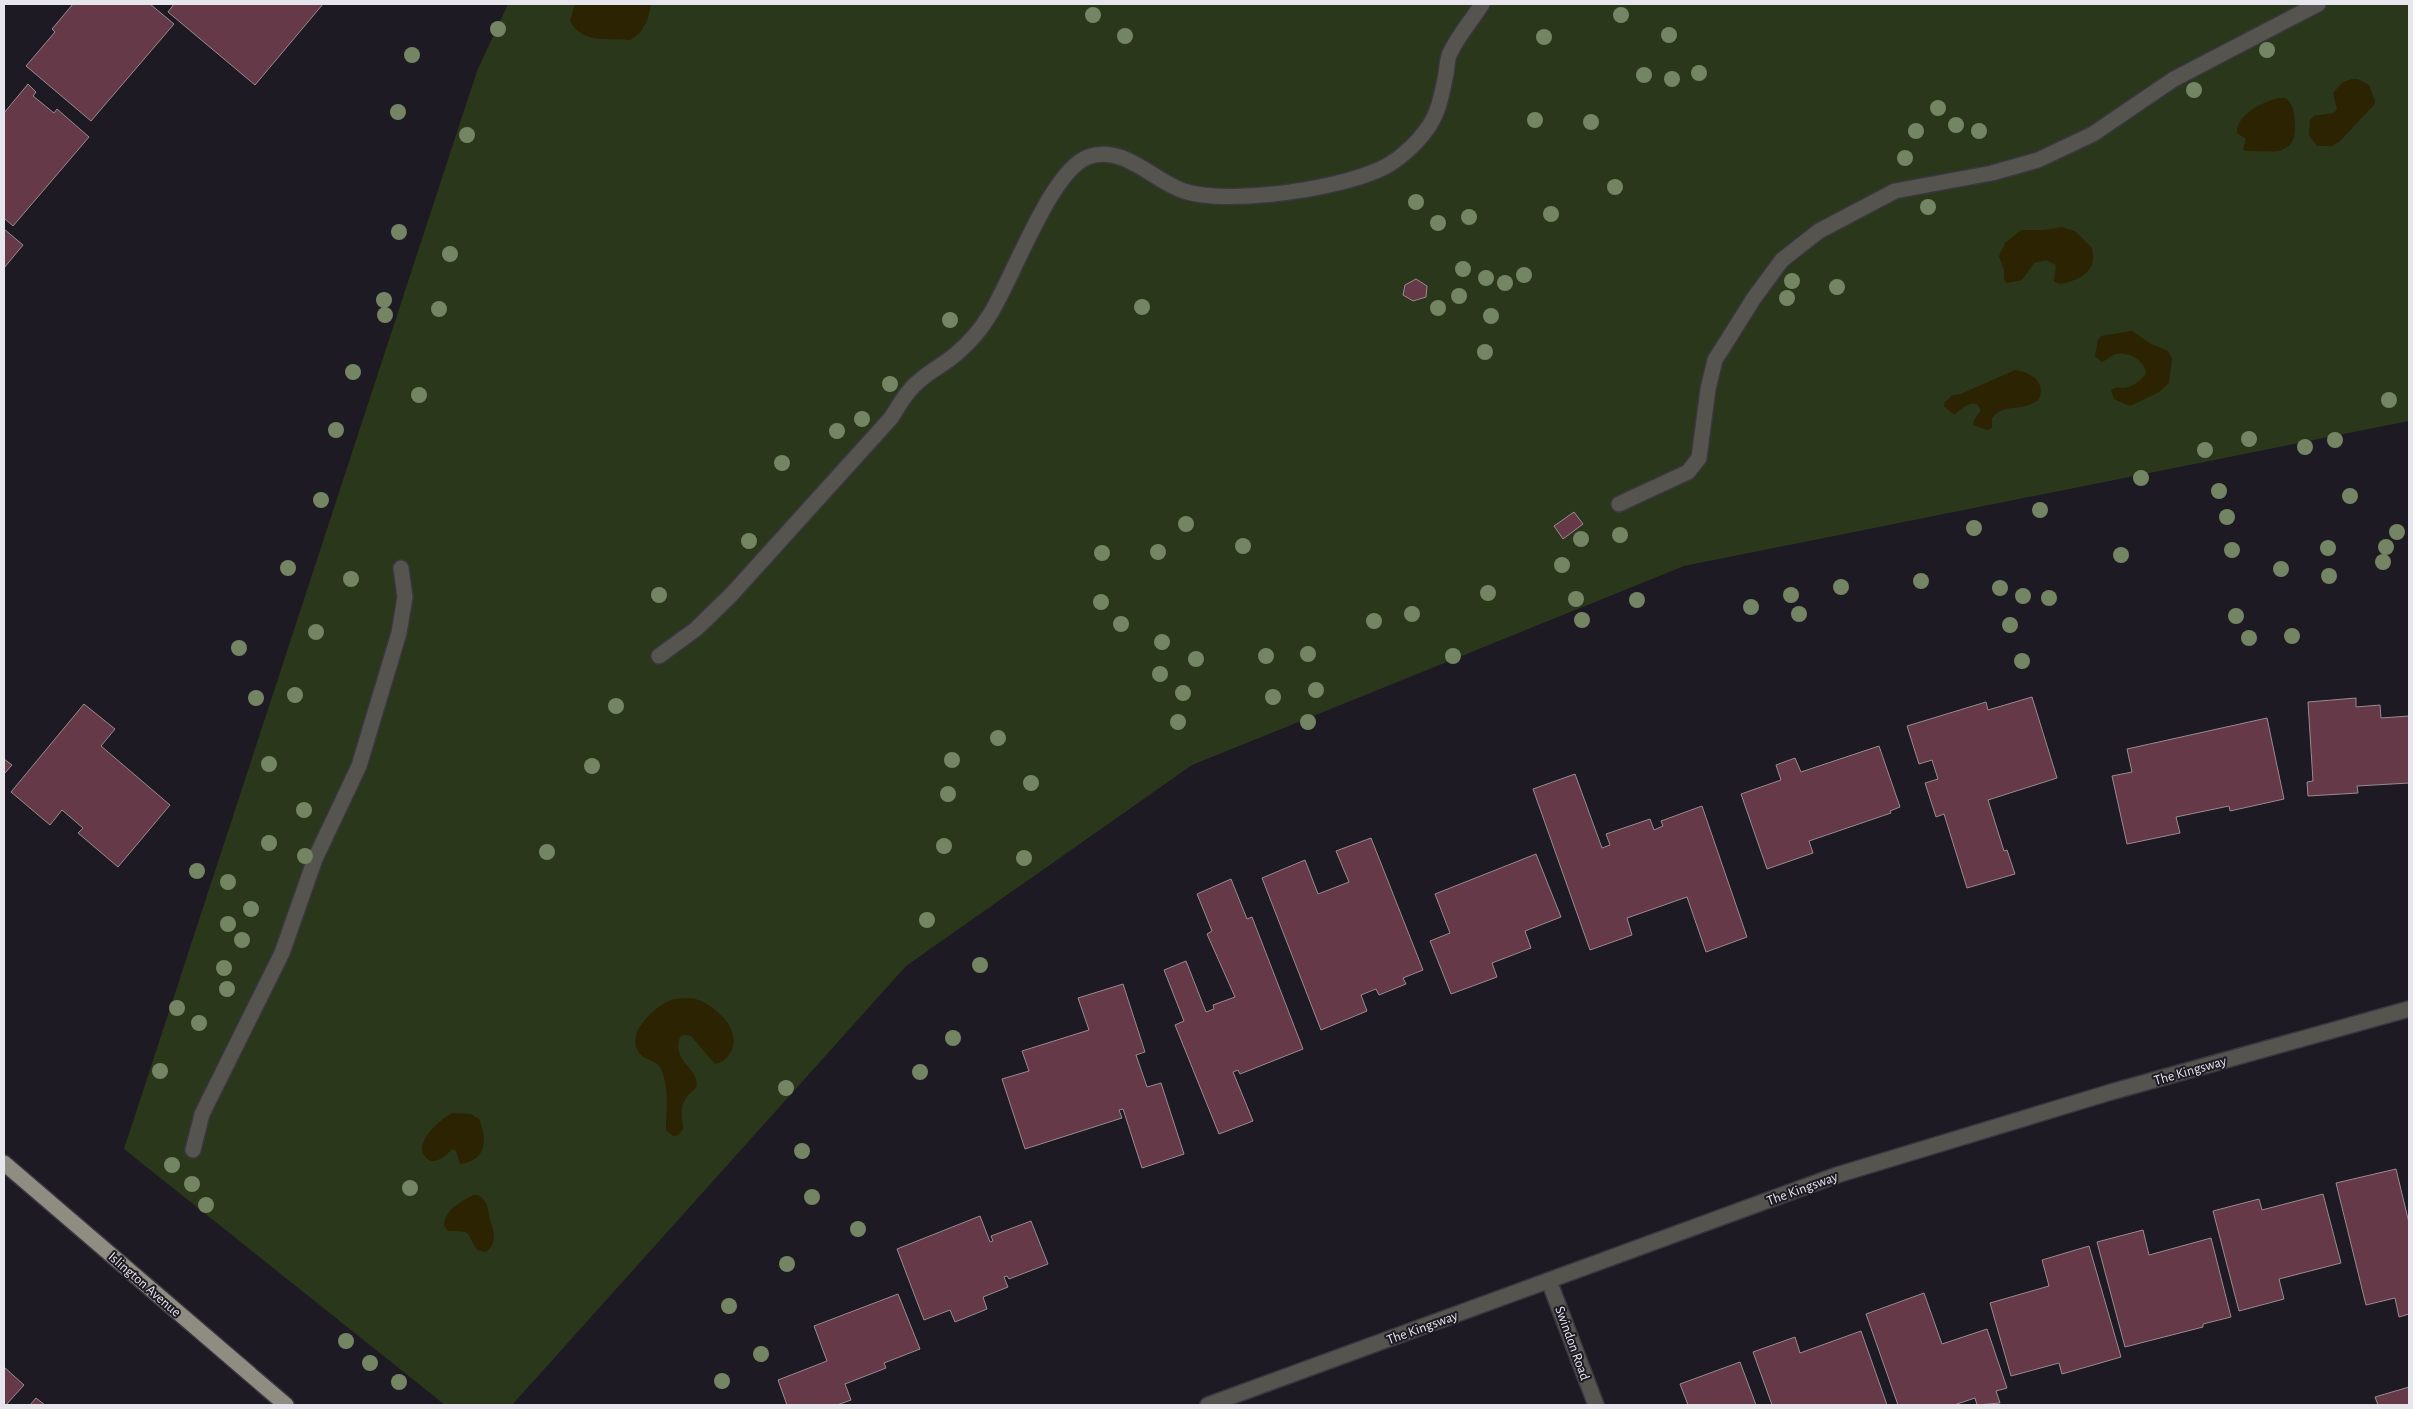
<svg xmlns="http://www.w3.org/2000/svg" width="2413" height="1409" viewBox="0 0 2413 1409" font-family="'Alegreya Sans',sans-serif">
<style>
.green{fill:#2a371a}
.sand{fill:#2b2302}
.building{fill:#653948;stroke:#998b8f}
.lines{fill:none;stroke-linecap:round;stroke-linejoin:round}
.minor-casing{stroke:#39373f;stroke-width:18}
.major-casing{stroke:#39373f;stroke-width:18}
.minor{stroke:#55544f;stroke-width:15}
.major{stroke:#8f8c82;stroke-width:15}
.tree{fill:#748564}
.labels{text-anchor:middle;stroke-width:4;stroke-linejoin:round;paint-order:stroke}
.street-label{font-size:14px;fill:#e8e6ed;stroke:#1d1a23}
</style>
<rect width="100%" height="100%" fill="#1d1a23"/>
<polygon class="green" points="508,4 2409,4 2409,421 1684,566 1192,765 906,966 512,1405 445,1405 124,1149 477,71"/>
<g class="sand">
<path d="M575,4h75l1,1c-3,16 -7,27 -21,35 -23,-2 -48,4 -60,-19z"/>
<polygon points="2352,79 2358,79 2369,85 2375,101 2374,105 2339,142 2332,146 2317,146 2309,135 2310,120 2314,116 2334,113 2337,109 2333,93 2343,82"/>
<path d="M2278,98h8c8,8 8,15 9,25 2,35 -24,28 -50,28l-2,-2 3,-10 -9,-6c0,-19 24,-30 41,-35z"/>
<path d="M2062,227l14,5 16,16c5,20 -6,28 -23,34 -6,2 -10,3 -15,-1l2,-16 -10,-5 -12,3 -12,17 -15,3 -3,-3v-10l-5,-14 6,-13 16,-13h24z"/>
<path d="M2132,331l19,13 17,7 4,8 -3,24 -10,9 -29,14 -16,-7 -3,-9c5,-3 7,-2 12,-2 9,0 18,-8 23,-14 0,-13 -17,-23 -30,-20 -5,1 -9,6 -14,8l-7,-6 3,-16 3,-4z"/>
<path d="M2015,370c15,2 31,11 24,29 -15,14 -35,3 -47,19v10l-5,2 -13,-5 -1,-3 8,-12 -4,-6c-10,-3 -16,6 -23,11l-10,-9 1,-4 8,-7 8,-1z"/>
<path d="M674,999c8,0 17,-2 24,1 20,7 48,35 30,56 -3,4 -7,7 -13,8l-24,-28 -8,-1 -3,2c-9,27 21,30 16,51 -17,14 -15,20 -13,41l-5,6 -5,1 -7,-6c0,-21 4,-41 -5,-61 -4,-9 -15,-8 -21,-15 -17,-21 17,-50 34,-55z"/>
<path d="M452,1113l19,1 8,5c9,22 7,42 -19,45l-4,-13 -4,-2c-9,10 -23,20 -30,2 -1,-15 18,-31 30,-38z"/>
<path d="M473,1195h5c11,7 9,13 12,24 3,13 9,22 -4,33l-9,-2c-12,-18 -3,-19 -29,-19l-4,-5c1,-17 16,-23 29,-31z"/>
</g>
<g class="building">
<polygon points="73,4 150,4 174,24 91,121 26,66 55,32 52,29"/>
<polygon points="174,4 323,4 255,85 168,12"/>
<polygon points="28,84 36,92 33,96 54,113 57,109 89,137 13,226 4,218 4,113"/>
<polygon points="4,229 23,245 4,268"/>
<polygon points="1416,279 1427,286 1426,297 1413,301 1403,295 1405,285"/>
<polygon points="1574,512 1583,524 1563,539 1554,526"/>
<polygon points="2032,697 2057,778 1988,800 2004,851 2007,850 2015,874 1967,888 1944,814 1936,817 1925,783 1938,779 1932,760 1919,764 1907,726 1986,702 1988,710"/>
<polygon points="2356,698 2356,707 2380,705 2381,718 2409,716 2409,783 2357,786 2358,793 2308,796 2307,782 2313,781 2308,702"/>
<polygon points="84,704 115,729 101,746 170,805 118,867 78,833 83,828 62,810 50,825 11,792"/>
<polygon points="2267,718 2284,799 2230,811 2229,806 2176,817 2180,833 2127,844 2112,776 2132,772 2127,749"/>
<polygon points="1879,746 1900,807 1890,811 1891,813 1809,841 1813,853 1767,869 1741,794 1781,780 1776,765 1795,758 1801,772"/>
<polygon points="4,759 12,765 4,774"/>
<polygon points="1575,774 1602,848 1610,845 1606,834 1650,819 1654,830 1663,826 1661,821 1702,806 1747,937 1706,952 1687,897 1627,918 1632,935 1590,950 1533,789"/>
<polygon points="1371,838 1423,970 1403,978 1406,984 1379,995 1376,989 1361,995 1367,1011 1321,1030 1262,878 1305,860 1318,894 1349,882 1336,851"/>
<polygon points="1536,854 1561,917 1525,931 1531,948 1492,963 1497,977 1451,994 1430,941 1450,933 1435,894"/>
<polygon points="1231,879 1247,919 1252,917 1303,1049 1240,1074 1238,1070 1233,1072 1253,1121 1219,1134 1175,1025 1184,1021 1164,970 1186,961 1206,1012 1214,1009 1213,1005 1235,997 1207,934 1212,931 1197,894"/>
<polygon points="1123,984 1145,1052 1136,1055 1147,1087 1161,1083 1184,1154 1142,1168 1123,1109 1119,1110 1122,1118 1025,1149 1002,1079 1029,1071 1022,1051 1089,1030 1078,998"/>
<polygon points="2396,1169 2409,1223 2409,1314 2399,1317 2395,1298 2366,1305 2336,1183"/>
<polygon points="2323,1194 2341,1263 2279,1279 2284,1299 2239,1311 2213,1211 2259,1199 2262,1210"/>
<polygon points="980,1216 990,1242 993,1241 991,1236 1031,1221 1048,1264 1009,1279 1007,1276 1004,1277 1008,1287 983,1297 987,1309 955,1322 950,1310 924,1320 897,1249"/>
<polygon points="2143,1230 2149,1255 2211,1238 2231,1317 2203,1324 2203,1327 2125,1347 2097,1242"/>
<polygon points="2089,1246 2121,1357 2062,1374 2059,1363 2011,1376 1990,1303 2049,1286 2042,1260"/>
<polygon points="1924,1293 1942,1344 1987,1329 2007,1388 1996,1391 2000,1403 1977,1405 1975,1398 1954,1405 1898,1405 1866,1314"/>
<polygon points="898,1294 920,1349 884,1363 886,1368 845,1384 851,1400 837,1405 787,1405 778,1380 827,1361 814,1326"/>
<polygon points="1861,1331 1887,1405 1772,1405 1753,1352 1795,1337 1800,1353"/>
<polygon points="1740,1362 1756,1405 1688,1405 1680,1384"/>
<polygon points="4,1367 24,1385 6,1405 4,1405"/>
<polygon points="2409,1387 2409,1405 2378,1405 2375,1397"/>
<polygon points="36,1398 45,1405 30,1405"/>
</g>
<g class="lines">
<g class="minor-casing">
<g id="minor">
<polyline points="1619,504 1688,472 1699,458 1708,389 1715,360 1754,298 1782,260 1819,231 1895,191 1992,173 2038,160 2093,134 2174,79 2318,4"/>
<path d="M659,656l37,-27 35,-34 160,-177c6,-9 11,-19 19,-28 12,-15 31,-23 46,-36 12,-10 25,-25 33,-38 23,-35 61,-145 99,-159 36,-13 65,24 96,34 44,15 167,-3 206,-27 13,-8 28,-22 37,-35 12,-16 15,-36 19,-55 1,-7 1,-15 4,-21 8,-17 22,-33 32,-49"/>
<polyline points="193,1150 202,1114 282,953 315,859 359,766 399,633 405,597 401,568"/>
<polyline points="1549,1281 1596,1405"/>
<polyline points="1208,1405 1837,1175 2111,1092 2409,1009"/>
</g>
</g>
<g class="major-casing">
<polyline id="major" points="4,1163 286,1405"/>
</g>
<use href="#minor" class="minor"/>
<use href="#major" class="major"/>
</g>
<g class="tree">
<circle cx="1093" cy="15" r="8"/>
<circle cx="1621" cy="15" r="8"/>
<circle cx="498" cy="29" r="8"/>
<circle cx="1669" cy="35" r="8"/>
<circle cx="1125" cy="36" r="8"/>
<circle cx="1544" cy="37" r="8"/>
<circle cx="2267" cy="50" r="8"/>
<circle cx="412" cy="55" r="8"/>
<circle cx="1699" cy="73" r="8"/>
<circle cx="1644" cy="75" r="8"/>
<circle cx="1672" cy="79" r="8"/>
<circle cx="2194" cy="90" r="8"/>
<circle cx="1938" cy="108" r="8"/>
<circle cx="398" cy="112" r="8"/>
<circle cx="1535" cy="120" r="8"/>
<circle cx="1591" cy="122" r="8"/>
<circle cx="1956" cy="125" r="8"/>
<circle cx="1916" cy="131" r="8"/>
<circle cx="1979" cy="131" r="8"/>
<circle cx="467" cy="135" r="8"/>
<circle cx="1905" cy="158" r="8"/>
<circle cx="1615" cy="187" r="8"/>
<circle cx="1416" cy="202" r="8"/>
<circle cx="1928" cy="207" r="8"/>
<circle cx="1551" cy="214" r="8"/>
<circle cx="1469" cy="217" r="8"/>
<circle cx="1438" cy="223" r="8"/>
<circle cx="399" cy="232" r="8"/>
<circle cx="450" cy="254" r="8"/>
<circle cx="1463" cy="269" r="8"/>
<circle cx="1524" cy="275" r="8"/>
<circle cx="1486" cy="278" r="8"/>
<circle cx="1792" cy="281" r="8"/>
<circle cx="1505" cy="283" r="8"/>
<circle cx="1837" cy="287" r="8"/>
<circle cx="1459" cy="296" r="8"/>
<circle cx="1787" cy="298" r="8"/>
<circle cx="384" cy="300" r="8"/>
<circle cx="1142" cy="307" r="8"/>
<circle cx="1438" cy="308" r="8"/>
<circle cx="439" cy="309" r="8"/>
<circle cx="385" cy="315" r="8"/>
<circle cx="1491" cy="316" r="8"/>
<circle cx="950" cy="320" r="8"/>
<circle cx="1485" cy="352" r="8"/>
<circle cx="353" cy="372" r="8"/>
<circle cx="890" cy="384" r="8"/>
<circle cx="419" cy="395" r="8"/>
<circle cx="2389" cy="400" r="8"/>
<circle cx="862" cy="419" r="8"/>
<circle cx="336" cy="430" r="8"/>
<circle cx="837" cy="431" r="8"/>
<circle cx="2249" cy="439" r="8"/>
<circle cx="2335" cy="440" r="8"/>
<circle cx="2305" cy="447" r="8"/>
<circle cx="2205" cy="450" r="8"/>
<circle cx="782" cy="463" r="8"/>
<circle cx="2141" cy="478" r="8"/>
<circle cx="2219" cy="491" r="8"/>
<circle cx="2350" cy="496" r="8"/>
<circle cx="321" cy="500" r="8"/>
<circle cx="2040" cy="510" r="8"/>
<circle cx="2227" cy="517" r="8"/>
<circle cx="1186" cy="524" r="8"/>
<circle cx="1974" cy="528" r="8"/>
<circle cx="2397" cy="532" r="8"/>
<circle cx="1620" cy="535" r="8"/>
<circle cx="1581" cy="539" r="8"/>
<circle cx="749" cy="541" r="8"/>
<circle cx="1243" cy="546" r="8"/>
<circle cx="2386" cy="547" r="8"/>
<circle cx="2328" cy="548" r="8"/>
<circle cx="2232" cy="550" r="8"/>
<circle cx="1158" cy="552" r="8"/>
<circle cx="1102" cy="553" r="8"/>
<circle cx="2121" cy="555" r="8"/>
<circle cx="2383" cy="562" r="8"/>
<circle cx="1562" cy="565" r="8"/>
<circle cx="288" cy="568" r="8"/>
<circle cx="2281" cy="569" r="8"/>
<circle cx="2329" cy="576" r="8"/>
<circle cx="351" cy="579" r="8"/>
<circle cx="1921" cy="581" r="8"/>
<circle cx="1841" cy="587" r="8"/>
<circle cx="2000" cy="588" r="8"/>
<circle cx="1488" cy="593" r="8"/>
<circle cx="659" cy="595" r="8"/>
<circle cx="1791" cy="595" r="8"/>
<circle cx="2023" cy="596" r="8"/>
<circle cx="2049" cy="598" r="8"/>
<circle cx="1576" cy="599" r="8"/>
<circle cx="1637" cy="600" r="8"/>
<circle cx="1101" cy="602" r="8"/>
<circle cx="1751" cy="607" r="8"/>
<circle cx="1412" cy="614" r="8"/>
<circle cx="1799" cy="614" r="8"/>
<circle cx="2236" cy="616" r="8"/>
<circle cx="1582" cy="620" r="8"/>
<circle cx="1374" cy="621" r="8"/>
<circle cx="1121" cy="624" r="8"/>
<circle cx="2010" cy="625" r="8"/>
<circle cx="316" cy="632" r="8"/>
<circle cx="2292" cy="636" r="8"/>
<circle cx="2249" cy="638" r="8"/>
<circle cx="1162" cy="642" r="8"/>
<circle cx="239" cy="648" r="8"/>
<circle cx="1308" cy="654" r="8"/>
<circle cx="1266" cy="656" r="8"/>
<circle cx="1453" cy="656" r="8"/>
<circle cx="1196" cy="659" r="8"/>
<circle cx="2022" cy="661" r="8"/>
<circle cx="1160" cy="674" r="8"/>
<circle cx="1316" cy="690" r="8"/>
<circle cx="1183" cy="693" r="8"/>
<circle cx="295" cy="695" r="8"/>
<circle cx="1273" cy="697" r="8"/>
<circle cx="256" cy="698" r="8"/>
<circle cx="616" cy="706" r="8"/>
<circle cx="1178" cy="722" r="8"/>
<circle cx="1308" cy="722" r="8"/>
<circle cx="998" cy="738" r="8"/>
<circle cx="952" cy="760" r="8"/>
<circle cx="269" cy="764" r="8"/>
<circle cx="592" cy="766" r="8"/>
<circle cx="1031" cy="783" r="8"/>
<circle cx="948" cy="794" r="8"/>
<circle cx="304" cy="810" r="8"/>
<circle cx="269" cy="843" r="8"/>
<circle cx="944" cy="846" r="8"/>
<circle cx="547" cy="852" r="8"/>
<circle cx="305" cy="856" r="8"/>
<circle cx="1024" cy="858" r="8"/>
<circle cx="197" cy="871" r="8"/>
<circle cx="228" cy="882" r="8"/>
<circle cx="251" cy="909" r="8"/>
<circle cx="927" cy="920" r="8"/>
<circle cx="228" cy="924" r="8"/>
<circle cx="242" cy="940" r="8"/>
<circle cx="980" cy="965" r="8"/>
<circle cx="224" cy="968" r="8"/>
<circle cx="227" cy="989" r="8"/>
<circle cx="177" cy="1008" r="8"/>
<circle cx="199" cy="1023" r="8"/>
<circle cx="953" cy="1038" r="8"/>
<circle cx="160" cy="1071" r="8"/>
<circle cx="920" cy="1072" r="8"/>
<circle cx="786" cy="1088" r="8"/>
<circle cx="802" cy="1151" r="8"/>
<circle cx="172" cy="1165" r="8"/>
<circle cx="192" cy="1184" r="8"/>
<circle cx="410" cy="1188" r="8"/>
<circle cx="812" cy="1197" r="8"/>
<circle cx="206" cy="1205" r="8"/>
<circle cx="858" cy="1229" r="8"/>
<circle cx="787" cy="1264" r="8"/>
<circle cx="729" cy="1306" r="8"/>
<circle cx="346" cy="1341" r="8"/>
<circle cx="761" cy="1354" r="8"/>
<circle cx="370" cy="1363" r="8"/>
<circle cx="722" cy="1381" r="8"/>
<circle cx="399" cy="1382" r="8"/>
</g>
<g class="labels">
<g class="street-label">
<text transform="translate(2190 1070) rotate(-16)" y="5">The Kingsway</text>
<text transform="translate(1802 1188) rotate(-20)" y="5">The Kingsway</text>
<text transform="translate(145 1284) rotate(41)" y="5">Islington Avenue</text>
<text transform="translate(1422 1327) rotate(-20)" y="5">The Kingsway</text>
<text transform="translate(1573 1343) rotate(70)" y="5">Swindon Road</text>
</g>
</g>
<rect width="2413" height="1409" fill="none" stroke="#e8e6ed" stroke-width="10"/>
</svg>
